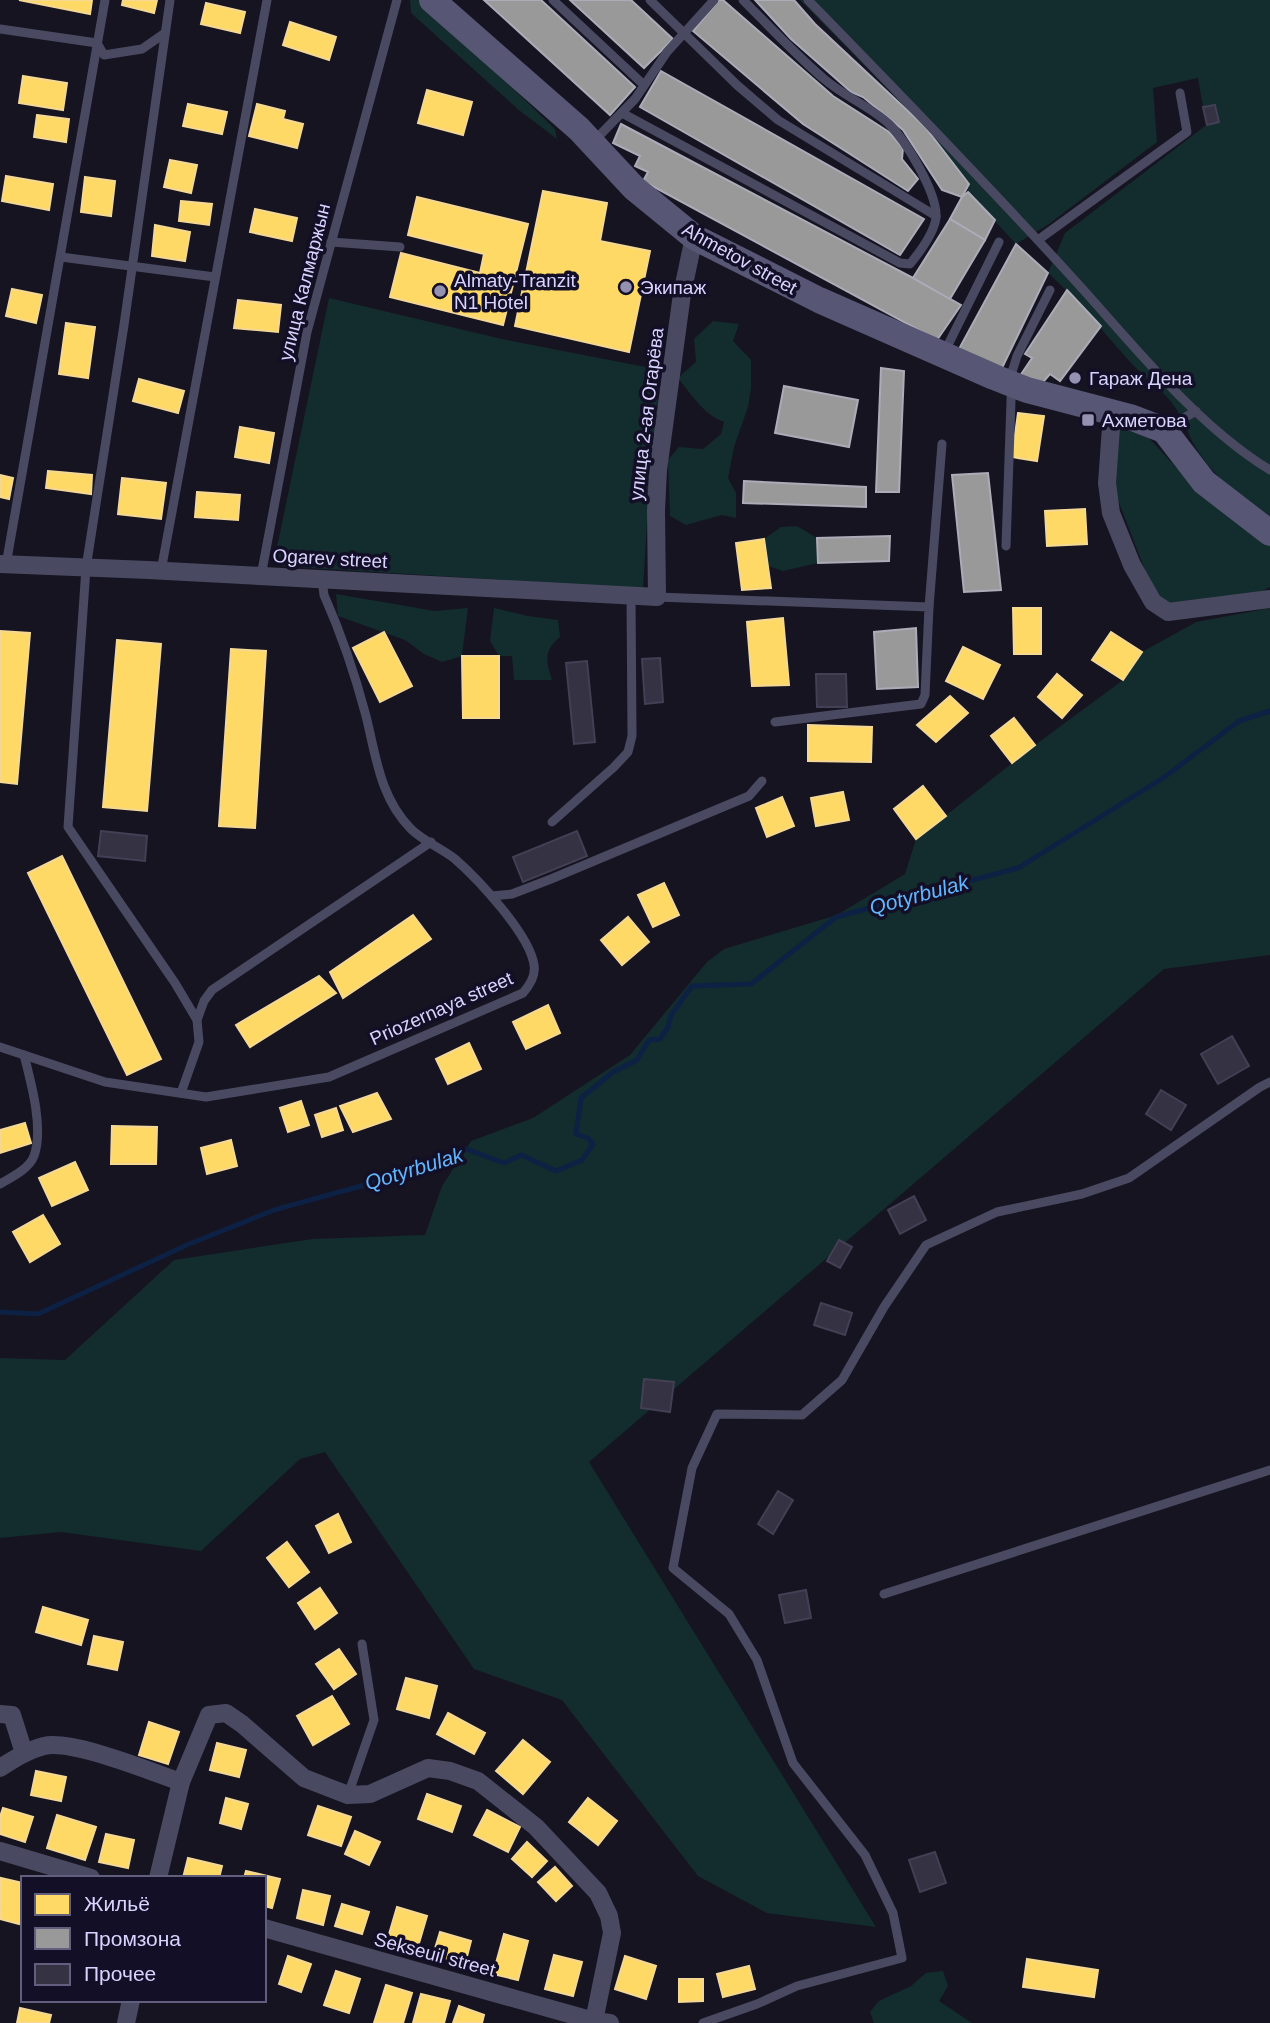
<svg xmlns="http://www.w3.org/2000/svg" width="1270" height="2023" viewBox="0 0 1270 2023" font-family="Helvetica,sans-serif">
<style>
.green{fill:#132c2d}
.homes{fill:#ffd966;stroke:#f4d894;stroke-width:2}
.industry{fill:#999;stroke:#acabb8;stroke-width:2}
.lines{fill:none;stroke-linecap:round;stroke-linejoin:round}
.stream{stroke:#0d2144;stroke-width:5}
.building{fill:#343243;stroke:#433f54;stroke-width:2}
.lane{stroke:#4a4962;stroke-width:9}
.street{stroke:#4a4962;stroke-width:18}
.secondary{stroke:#575674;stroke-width:26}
.poi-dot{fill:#9591b1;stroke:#130f26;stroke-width:2.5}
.labels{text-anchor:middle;stroke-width:7;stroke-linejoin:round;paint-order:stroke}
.street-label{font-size:19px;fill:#d9d4ff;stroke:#130f26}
.poi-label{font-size:19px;fill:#d9d4ff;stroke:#130f26;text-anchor:start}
.water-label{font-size:21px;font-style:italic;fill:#62b6ff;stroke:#130f26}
</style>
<rect width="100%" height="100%" fill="#161421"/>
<g class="green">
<polygon points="410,0 421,0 555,129 557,139 520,111 411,13"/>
<path d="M800,0h470v517c-24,-18 -51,-35 -68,-60 -11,-14 -16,-32 -25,-47 -11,-18 -31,-31 -45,-46 -28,-31 -53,-63 -84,-91l17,-40 140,-107 14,-4 -4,-17 -12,2 -5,-29 -45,10 4,54 -108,82 -33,20 -48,-52 1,-8 -44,-57z"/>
<polygon points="329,298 502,339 661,370 649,487 643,589 279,566 276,552"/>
<path d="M713,321l26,3 -6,17 18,19v28l-3,19 -14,40 -6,31 8,15v25l-14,-3 -36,10 -16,-9 -2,-56 11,-13 24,2 18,-15 3,-12c-21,-8 -32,-27 -46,-44l18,-16 -2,-23z"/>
<polygon points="1119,428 1148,437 1199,492 1270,544 1270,587 1259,593 1170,607 1156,599 1115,492"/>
<polygon points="797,526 817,538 818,563 783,571 768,566 764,539 781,527"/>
<polygon points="336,594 435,611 468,608 462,656 442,662 424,654 405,640 338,616"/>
<path d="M494,608l34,8 30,4 2,17c-17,14 -14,24 -8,43h-38l-2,-24h-13l-9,-15z"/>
<polygon points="1270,608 1270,955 1164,969 589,1462 876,1927 767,1913 698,1876 562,1700 474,1669 325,1452 300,1459 201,1551 61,1532 0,1538 0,1358 65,1360 174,1260 312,1239 425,1235 442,1186 471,1141 533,1118 630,1055 707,962 724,949 837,915 905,874 916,839 1035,745 1123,680 1142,652 1196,622"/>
<polygon points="943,1971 948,1986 939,2001 972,2023 874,2023 870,2012 879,2001 911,1986 926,1973"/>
</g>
<g class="homes">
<polygon points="19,0 92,0 90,14"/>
<polygon points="123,0 157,0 154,13 122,5"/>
<polygon points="206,3 245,12 240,33 201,24"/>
<polygon points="290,22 336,37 329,60 283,45"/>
<polygon points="23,76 67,83 63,110 19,103"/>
<polygon points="427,90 472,102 463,135 418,123"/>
<polygon points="188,104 227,112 222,134 183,126"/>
<polygon points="257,104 285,111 283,119 303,124 297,148 249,136"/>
<polygon points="37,115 69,119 66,142 34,137"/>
<polygon points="170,160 197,165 191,193 164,187"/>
<polygon points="6,176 53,184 49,210 2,201"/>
<polygon points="85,177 115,181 111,216 81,212"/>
<polygon points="543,191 607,203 600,241 650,251 629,352 515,326"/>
<polygon points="417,197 528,224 503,325 390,297 401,253 480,273 484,254 408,235"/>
<polygon points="181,201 212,204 209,225 179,221"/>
<polygon points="255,209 297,218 292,241 250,232"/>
<polygon points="155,225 190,232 185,261 152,256"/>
<polygon points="12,289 42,295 36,323 6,316"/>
<polygon points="238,300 281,305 278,332 234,328"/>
<polygon points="66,323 95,327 88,378 59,374"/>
<polygon points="139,379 184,391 178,413 133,401"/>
<polygon points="1018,413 1044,416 1037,461 1012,457"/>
<polygon points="240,427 274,433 269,463 235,457"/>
<polygon points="48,471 92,475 91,494 46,488"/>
<polygon points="0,475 13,478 9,499 0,497"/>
<polygon points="122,478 166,483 161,519 118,514"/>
<polygon points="197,492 240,495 238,520 195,517"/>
<polygon points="1085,509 1087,544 1047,546 1045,511"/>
<polygon points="764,539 771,588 742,590 736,543"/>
<polygon points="1013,608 1041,608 1041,654 1014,654"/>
<polygon points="783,618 789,685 752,686 747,622"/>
<polygon points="0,631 30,633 17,784 0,782"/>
<polygon points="384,632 412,686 380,702 353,648"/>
<polygon points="1111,632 1142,652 1123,680 1092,660"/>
<polygon points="117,640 161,644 147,811 103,807"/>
<polygon points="963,647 1000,665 983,699 946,681"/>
<polygon points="231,649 266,651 255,828 219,826"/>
<polygon points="462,656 499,656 499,718 463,718"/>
<polygon points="1057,674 1082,695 1062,718 1038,697"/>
<polygon points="950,696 968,713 936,742 917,725"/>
<polygon points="1014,718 1035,745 1012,763 991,736"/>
<polygon points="808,725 872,727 871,762 808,761"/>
<polygon points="923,786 946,816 916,839 894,809"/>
<polygon points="843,792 849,820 816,826 811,798"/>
<polygon points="782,797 794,826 767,837 756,808"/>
<polygon points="62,856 161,1059 127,1075 28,873"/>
<polygon points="664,883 679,915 653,927 638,895"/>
<polygon points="413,915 431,939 343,998 330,972"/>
<polygon points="628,917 649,942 622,965 601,940"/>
<polygon points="319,976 336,993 250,1047 236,1025"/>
<polygon points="548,1005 560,1033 526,1049 513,1022"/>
<polygon points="469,1043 481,1069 448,1084 436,1059"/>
<polygon points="377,1093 391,1119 353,1132 340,1106"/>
<polygon points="301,1101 309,1125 288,1132 280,1108"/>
<polygon points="336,1108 343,1130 322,1137 315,1115"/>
<polygon points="25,1123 31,1143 0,1153 0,1130"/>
<polygon points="112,1126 157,1127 156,1164 111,1164"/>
<polygon points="231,1140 237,1166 207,1174 201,1148"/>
<polygon points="75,1162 88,1190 52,1206 39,1178"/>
<polygon points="43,1215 60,1244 30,1262 13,1232"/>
<polygon points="338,1514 351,1542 329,1553 316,1526"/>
<polygon points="287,1542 309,1572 289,1587 267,1558"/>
<polygon points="320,1588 337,1613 315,1629 298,1603"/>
<polygon points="43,1607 88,1620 81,1645 36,1632"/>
<polygon points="94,1636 123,1642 117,1670 88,1664"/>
<polygon points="339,1649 356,1674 334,1689 316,1664"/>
<polygon points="406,1678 437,1686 429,1718 397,1709"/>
<polygon points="332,1696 349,1724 313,1745 297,1716"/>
<polygon points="448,1713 485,1733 474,1754 437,1734"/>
<polygon points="149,1722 179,1732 168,1764 139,1755"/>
<polygon points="523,1740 550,1762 523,1794 496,1771"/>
<polygon points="217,1743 246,1750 239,1777 210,1770"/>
<polygon points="36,1771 66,1777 61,1801 31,1795"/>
<polygon points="427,1794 461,1806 452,1832 418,1819"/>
<polygon points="226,1798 248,1804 241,1829 220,1823"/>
<polygon points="588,1798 617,1821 598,1845 569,1822"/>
<polygon points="318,1806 351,1817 341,1846 308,1835"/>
<polygon points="3,1808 33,1817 25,1842 0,1834 0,1817"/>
<polygon points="487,1810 520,1827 508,1852 474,1835"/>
<polygon points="57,1815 96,1827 85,1860 47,1848"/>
<polygon points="355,1831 380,1842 369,1865 345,1854"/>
<polygon points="106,1834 134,1840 128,1868 99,1862"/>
<polygon points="527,1842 547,1861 532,1877 512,1859"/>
<polygon points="188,1858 222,1866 219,1878 183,1878"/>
<polygon points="555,1867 572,1886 556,1901 538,1882"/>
<polygon points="246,1871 280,1879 272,1908 264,1906 264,1878 244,1878"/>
<polygon points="1,1878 23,1883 23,1910 19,1924 0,1919"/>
<polygon points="303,1890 330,1896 323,1925 297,1918"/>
<polygon points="342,1904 369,1912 362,1934 335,1926"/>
<polygon points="397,1907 427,1916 417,1950 387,1941"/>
<polygon points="440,1932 471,1941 465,1964 433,1955"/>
<polygon points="504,1934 528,1941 518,1980 493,1974"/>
<polygon points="554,1955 582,1962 573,1996 545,1989"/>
<polygon points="288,1956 311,1964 301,1992 279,1984"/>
<polygon points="625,1956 656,1966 646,1999 615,1989"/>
<polygon points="1027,1959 1098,1970 1094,1997 1023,1987"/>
<polygon points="749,1966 755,1989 723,1997 717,1974"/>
<polygon points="336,1971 360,1979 349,2013 324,2005"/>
<polygon points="679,1979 703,1979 703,2001 679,2002"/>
<polygon points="386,1985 412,1993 403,2023 374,2023"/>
<polygon points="421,1994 450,2001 444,2023 413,2023"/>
<polygon points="459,2006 484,2015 482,2023 453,2023"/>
<polygon points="20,2008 51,2015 49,2023 17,2023"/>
</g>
<g class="industry">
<polygon points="484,0 541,0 635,87 610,115"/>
<polygon points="570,0 631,0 673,39 644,68"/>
<polygon points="719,0 723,0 833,96 889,132 903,148 902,159 918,179 908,191 803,124 693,31"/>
<polygon points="755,0 794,0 815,24 925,127 969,184 962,197 942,190 903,130 863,97 851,92 791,39"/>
<polygon points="661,71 924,219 900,255 640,107"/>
<polygon points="621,124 913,278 961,305 937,340 643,181 648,172 635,166 640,156 613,143"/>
<polygon points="968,192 995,220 985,240 950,219 962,197"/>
<polygon points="950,219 985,240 950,299 913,278"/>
<polygon points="1016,244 1048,273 1002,368 959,349"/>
<polygon points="1067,290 1101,326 1060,381 1050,374 1038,388 1020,376 1032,358 1025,354"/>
<polygon points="881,368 904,371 899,492 876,492"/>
<polygon points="784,386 858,400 849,447 775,433"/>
<polygon points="988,473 1001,590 964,592 952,475"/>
<polygon points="744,481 866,487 866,507 743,503"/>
<polygon points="890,536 889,561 818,563 817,538"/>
<polygon points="916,628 918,687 877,689 874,632"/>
</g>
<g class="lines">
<polyline class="stream" points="0,1312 38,1314 189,1244 274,1210 401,1175 466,1149 504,1163 521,1155 556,1171 582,1160 593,1144 588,1138 576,1134 581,1098 613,1072 637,1060 649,1040 660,1039 668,1027 671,1015 692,986 751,984 836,917 1018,868 1163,778 1239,721 1270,711"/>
</g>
<g class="building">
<polygon points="1215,105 1219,122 1207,125 1203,107"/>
<polygon points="660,658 663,702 645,704 642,659"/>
<polygon points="587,661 595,742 574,744 566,663"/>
<polygon points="816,674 846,674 847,707 817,707"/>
<polygon points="101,831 147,836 145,861 98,856"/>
<polygon points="577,831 587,856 523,882 513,857"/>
<polygon points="1232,1036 1249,1066 1218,1084 1201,1054"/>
<polygon points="1161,1090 1186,1105 1171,1130 1146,1114"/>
<polygon points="914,1196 926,1220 900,1234 888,1210"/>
<polygon points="839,1240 852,1247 840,1268 827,1261"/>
<polygon points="821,1303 852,1313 845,1335 814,1325"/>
<polygon points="644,1379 674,1382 670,1412 641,1408"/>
<polygon points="778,1491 793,1500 773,1534 758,1524"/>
<polygon points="806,1590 811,1618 785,1623 779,1595"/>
<polygon points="935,1852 946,1883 920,1892 909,1860"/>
</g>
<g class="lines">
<g class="lane">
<polyline points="170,0 124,325 86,568 68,827 175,983 197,1020 199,1042 181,1093"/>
<polyline points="553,0 644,85"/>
<polyline points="650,0 737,85 778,120 936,216"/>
<path d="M808,0c88,90 176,181 261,274 60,65 125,150 201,196"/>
<polyline points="0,29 97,43 104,55 142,49 165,33"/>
<path d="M622,113l278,150 10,1c9,-11 24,-31 26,-46 2,-24 -30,-77 -47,-94 -19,-18 -46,-28 -66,-46 -28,-24 -54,-52 -80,-78"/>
<polyline points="593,142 635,99 667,52 714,0"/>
<polyline points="1038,240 1187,132 1180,93"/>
<polyline points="331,242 400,247"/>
<polyline points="61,257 215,277"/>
<polyline points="944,353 999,242"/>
<polyline points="1165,429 1196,411"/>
<polyline points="1006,546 1012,372 1017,356 1050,290"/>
<polyline points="6,565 105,0"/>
<polyline points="161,571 267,0"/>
<polyline points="261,576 307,332 397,0"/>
<polyline points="657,597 929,607 925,695 921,704 775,722"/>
<polyline points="929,607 942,444"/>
<polyline points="552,822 614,767 628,752 632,736 631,596"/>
<polyline points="492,896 512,894 551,879 749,796 762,781"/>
<polyline points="197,1020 204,1001 212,990 431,842"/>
<path d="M0,1047l24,8c7,27 20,74 10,101 -5,13 -22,21 -34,28"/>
<path d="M24,1055l81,27 101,15 123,-20 194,-84c7,-8 13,-17 11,-28 -4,-30 -56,-86 -79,-106 -14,-11 -32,-18 -44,-30 -31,-31 -35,-73 -45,-113 -10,-38 -26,-85 -42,-121l-2,-16"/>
<polyline points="884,1594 1270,1470"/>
<polyline points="348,1795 374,1720 362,1644"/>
<polyline points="703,2023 757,2004 797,1986 902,1958 893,1913 865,1855 793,1763 757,1660 729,1614 673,1568 692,1468 717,1414 802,1415 842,1380 884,1307 926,1245 997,1212 1082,1194 1129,1178 1260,1087 1270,1082"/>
</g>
<g class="street">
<polyline points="1112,414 1107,483 1111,513 1132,565 1153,602 1168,612 1270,599"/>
<polyline points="0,564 148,570 657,597 656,511 658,470 682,294 694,237"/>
<polyline points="0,1714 12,1715 24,1753"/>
<path d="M0,1768c14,-9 28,-18 44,-22 28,-7 107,26 137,36"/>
<polyline points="0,1851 91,1878"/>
<polyline points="158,1878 181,1782 209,1715 226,1713 242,1724 304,1778 348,1795 370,1794 428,1768 450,1771 478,1781 536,1827 598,1893 609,1916 612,1933 594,2021"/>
<polyline points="264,1928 594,2021 610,2023"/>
<polyline points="126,2023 131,2000"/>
</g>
<polyline class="secondary" points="432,0 579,129 634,188 694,237 819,300 994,377 1027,390 1130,417 1164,430 1204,482 1270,533"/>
</g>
<g class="poi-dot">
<circle cx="626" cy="287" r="7"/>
<circle cx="440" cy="291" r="7"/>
<circle cx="1075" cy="378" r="7"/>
<rect x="1081" y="413" width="14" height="14" rx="3.5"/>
</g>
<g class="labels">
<g class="street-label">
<text transform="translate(740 258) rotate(29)" y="7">Ahmetov street</text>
<text transform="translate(304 282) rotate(-76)" y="7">улица Калмаржын</text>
<text transform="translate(646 414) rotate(-83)" y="7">улица 2-ая Огарёва</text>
<text transform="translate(330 558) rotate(3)" y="7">Ogarev street</text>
<text transform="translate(441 1008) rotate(-24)" y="7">Priozernaya street</text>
<text transform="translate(435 1954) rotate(15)" y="7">Sekseuil street</text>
</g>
<g class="poi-label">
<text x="454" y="287">Almaty-Tranzit<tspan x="454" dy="22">N1 Hotel</tspan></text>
<text x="640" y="294">Экипаж</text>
<text x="1089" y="385">Гараж Дена</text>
<text x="1102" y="427">Ахметова</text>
</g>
<g class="water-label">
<text transform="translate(919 895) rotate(-15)" y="7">Qotyrbulak</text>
<text transform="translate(414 1169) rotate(-17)" y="7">Qotyrbulak</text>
</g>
</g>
<rect x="21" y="1876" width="245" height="126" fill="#130f26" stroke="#625e7d" stroke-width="2"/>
<rect x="35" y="1894" width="35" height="21" fill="#ffd966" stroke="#625e7d" stroke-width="2"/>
<text x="84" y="1911" font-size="21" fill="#d9d4ff">Жильё</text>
<rect x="35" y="1928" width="35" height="21" fill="#999999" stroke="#625e7d" stroke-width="2"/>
<text x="84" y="1946" font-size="21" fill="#d9d4ff">Промзона</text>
<rect x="35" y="1964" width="35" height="21" fill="#343243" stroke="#625e7d" stroke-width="2"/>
<text x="84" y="1981" font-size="21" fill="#d9d4ff">Прочее</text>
</svg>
